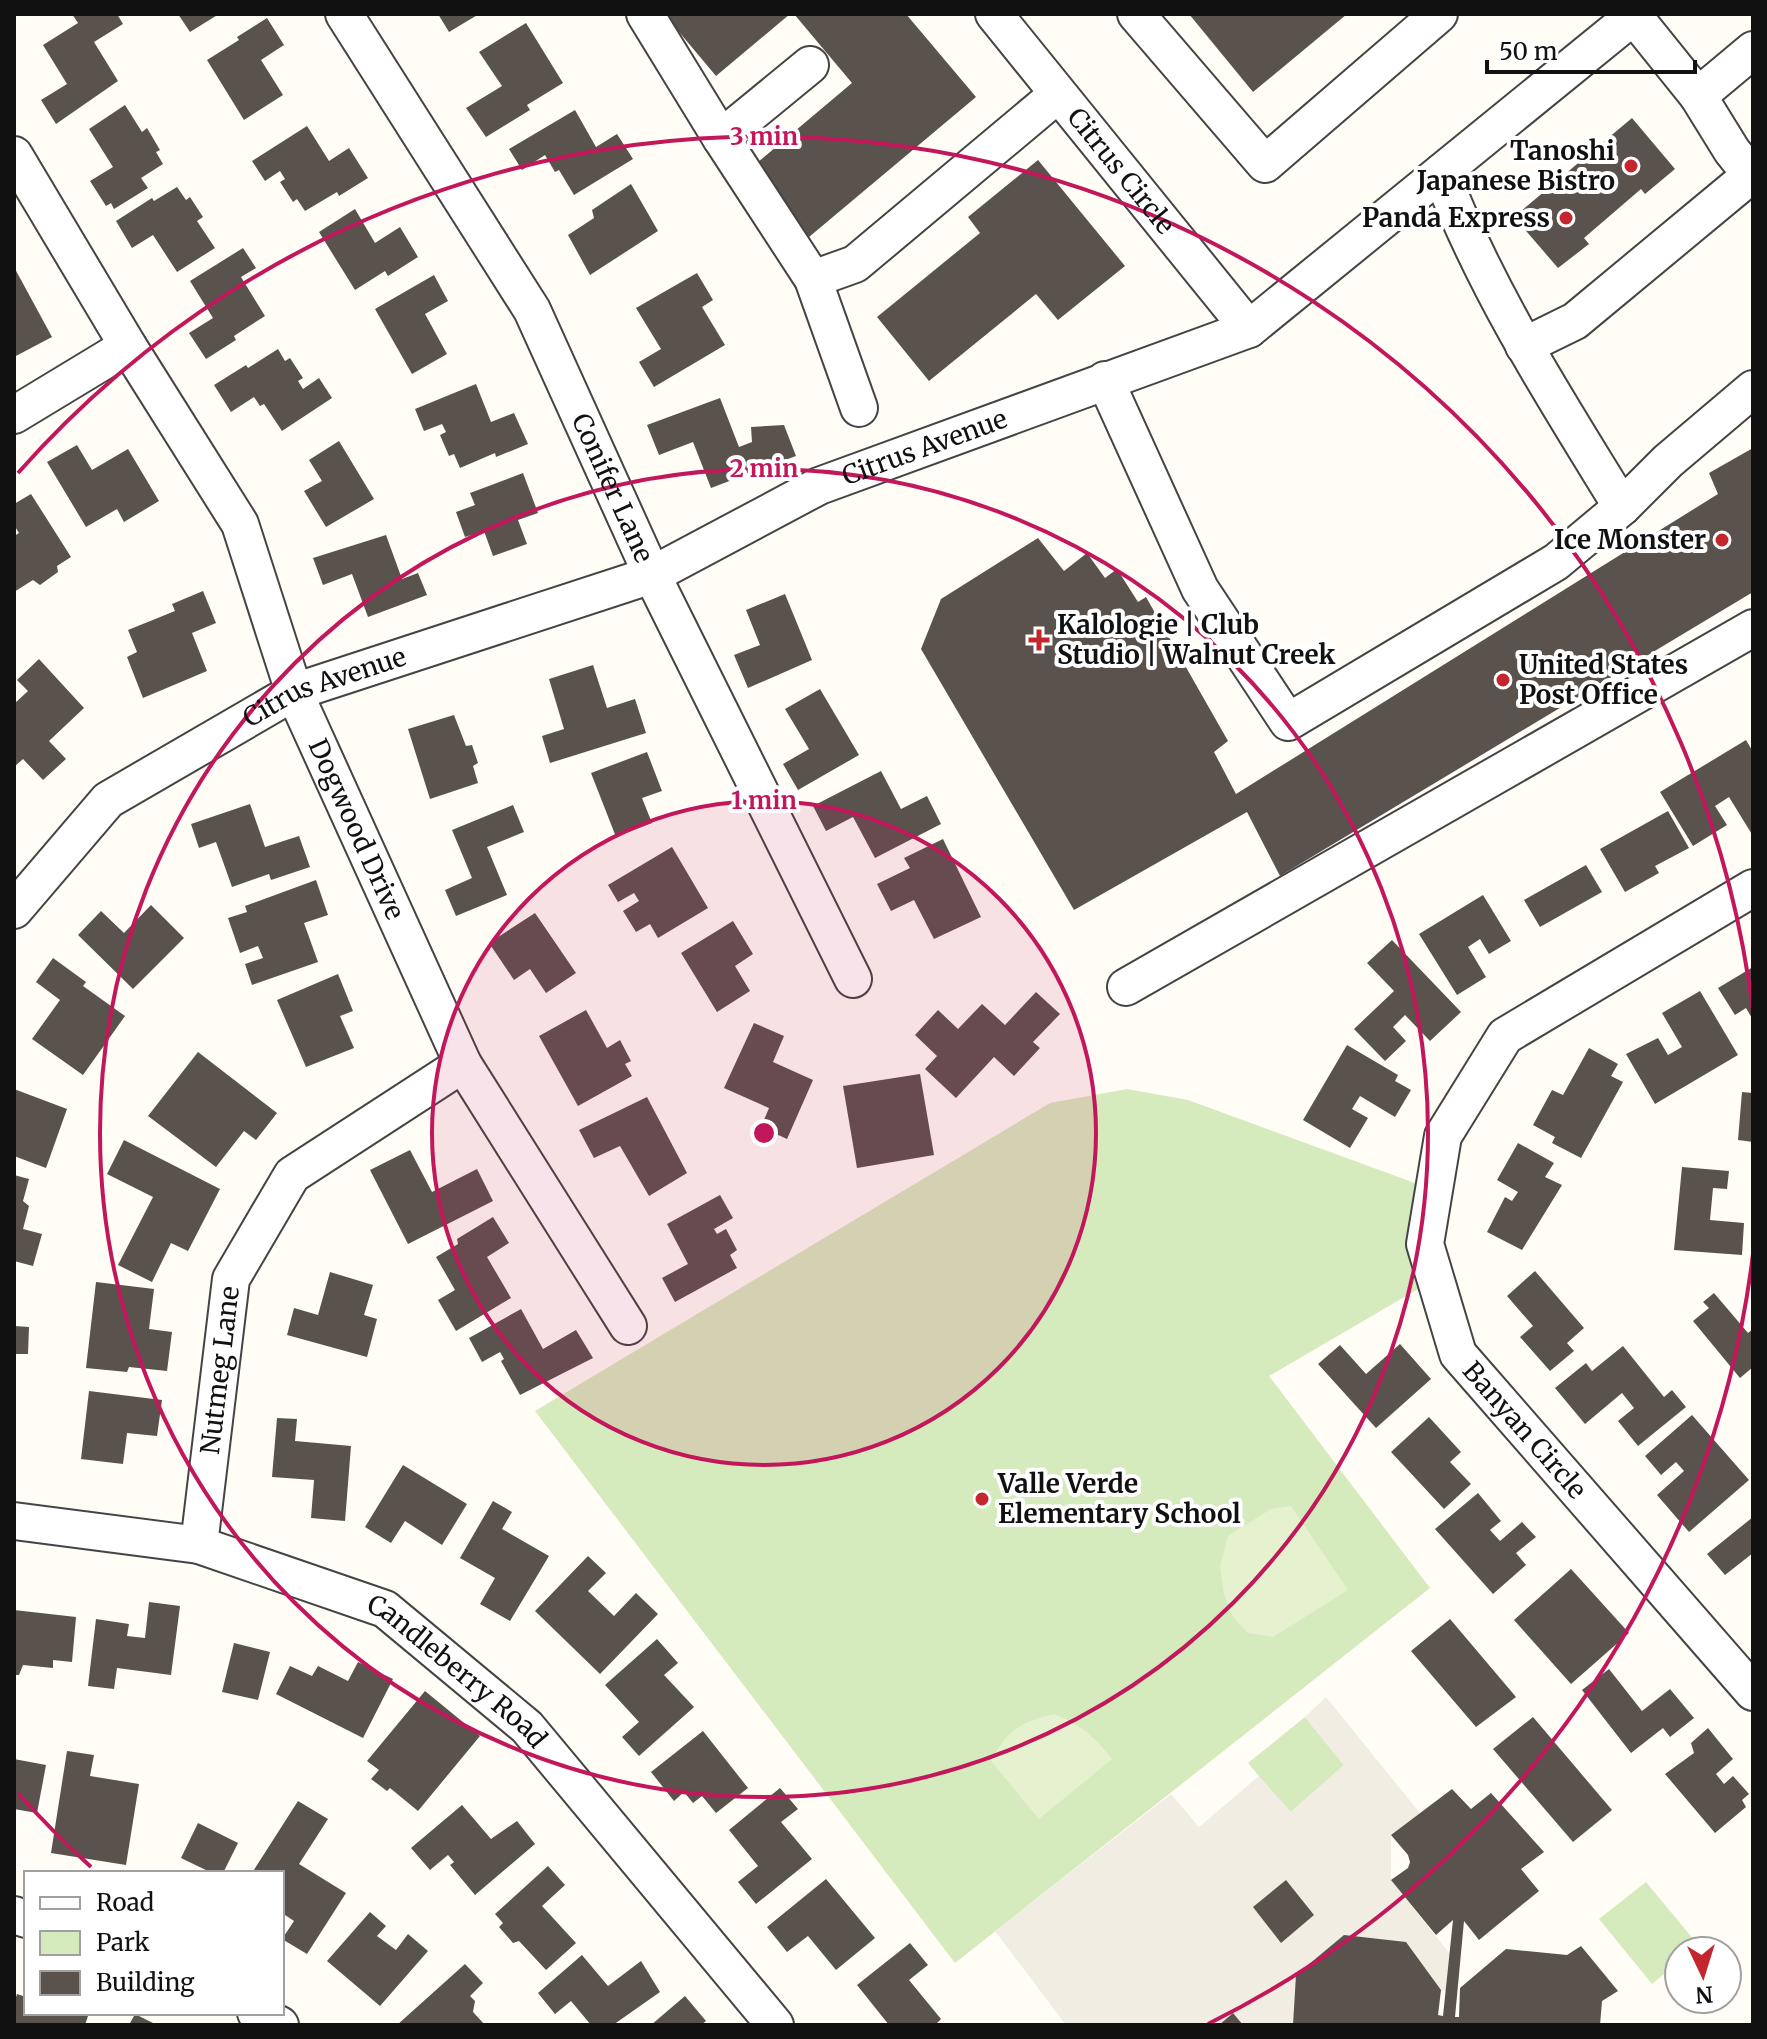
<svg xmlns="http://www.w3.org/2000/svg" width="1767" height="2039" viewBox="0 0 1767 2039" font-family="Merriweather,serif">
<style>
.green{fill:#d5ebbd}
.pitch{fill:#e6f2cf}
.plaza{fill:#f1ede2}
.building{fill:#5a524d}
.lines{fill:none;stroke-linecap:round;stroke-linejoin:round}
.minor-casing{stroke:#444;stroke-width:40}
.minor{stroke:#fff;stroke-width:36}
.ring{fill:none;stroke:#c2185b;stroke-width:4}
.poi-dot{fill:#c4262e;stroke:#fff;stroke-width:3}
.labels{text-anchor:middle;stroke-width:8;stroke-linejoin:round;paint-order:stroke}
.poi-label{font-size:26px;font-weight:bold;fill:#111;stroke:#fff;text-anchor:end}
.street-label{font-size:26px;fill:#111;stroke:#fff}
.centre{fill:#c2185b;stroke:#fff;stroke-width:4}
.ring-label{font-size:24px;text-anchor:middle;font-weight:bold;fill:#c2185b;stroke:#fff;stroke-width:8;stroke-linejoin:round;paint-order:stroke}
</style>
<rect width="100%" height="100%" fill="#fffdf5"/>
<g class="green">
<polygon points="1127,1089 1188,1100 1434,1190 1435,1279 1269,1376 1430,1588 955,1963 535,1411 1050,1103"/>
<polygon points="1305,1717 1344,1765 1290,1813 1248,1763"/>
<polygon points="1646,1882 1699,1946 1693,1951 1679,1951 1679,1962 1652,1984 1599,1919"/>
</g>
<g class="pitch">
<polygon points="1291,1506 1348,1590 1273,1637 1248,1633 1233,1617 1224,1595 1220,1566 1228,1536 1271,1509"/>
<path d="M1054,1714c26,10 41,23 58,45l-73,60 -48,-58c16,-31 30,-39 63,-47z"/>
</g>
<polygon class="plaza" points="1326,1697 1420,1813 1391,1835 1391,1880 1450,1954 1446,1991 1441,1990 1293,2025 1243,2025 1232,2013 1219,2025 1066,2025 995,1931 1171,1794 1199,1827 1259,1776 1291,1812 1344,1765 1305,1717"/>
<g class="building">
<polygon points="72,14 117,14 123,24 94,42 118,81 56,124 41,100 67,84 43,45 78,23"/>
<polygon points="178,14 219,14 190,32"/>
<polygon points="438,14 479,14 449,32"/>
<polygon points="664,14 790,14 716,76"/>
<polygon points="794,14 906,14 976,97 809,237 751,168 852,83"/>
<polygon points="1189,14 1347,14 1253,92"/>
<polygon points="267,18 284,45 261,60 283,95 244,120 207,60 239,40 237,37"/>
<polygon points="526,23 563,83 527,105 530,110 486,137 466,108 502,86 479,52"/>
<polygon points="125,105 142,132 147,128 160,150 156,152 163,164 141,178 148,188 114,209 111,203 106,206 90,181 113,167 89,129"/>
<polygon points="575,110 596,147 617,134 633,159 574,195 559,170 555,172 545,155 522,170 509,149"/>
<polygon points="1632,118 1675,169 1645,194 1641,189 1584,238 1589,244 1558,268 1514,217"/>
<polygon points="307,126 329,161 349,148 368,178 339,196 337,192 305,211 297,199 293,202 280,182 285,179 280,171 265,181 252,161"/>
<polygon points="1038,160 1125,266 1058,320 1036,294 929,381 877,317 980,233 968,217"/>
<polygon points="631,184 658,231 590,275 568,235 594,218 592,210"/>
<polygon points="177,187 186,200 190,197 203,217 197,221 215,248 177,272 153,235 132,248 116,221 152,198 154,201"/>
<polygon points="355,209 375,243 400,227 418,257 388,276 385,271 355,290 319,232"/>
<polygon points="243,248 256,268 241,277 265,316 234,336 236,340 206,359 189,333 213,318 190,281"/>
<polygon points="14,267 52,337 14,357"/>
<polygon points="697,273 713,300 702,307 725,345 654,387 639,362 661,349 636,308"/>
<polygon points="434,275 448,301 425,314 447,354 412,374 375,309"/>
<polygon points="278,349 285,361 290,358 303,378 298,381 303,389 319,378 332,398 282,431 264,404 260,406 254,397 231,412 214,385 246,365 248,368"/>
<polygon points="476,384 491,422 514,413 528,444 496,457 495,453 460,468 454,454 449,456 440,435 446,432 442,424 424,431 415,409"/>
<polygon points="720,398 739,447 752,442 751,427 784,425 796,456 711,488 693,442 659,455 647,425"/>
<polygon points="339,441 374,499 326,527 304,491 322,481 309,460"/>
<polygon points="77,445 92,470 128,449 159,501 124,522 117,509 86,527 47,462"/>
<polygon points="1753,448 1753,592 1280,876 1247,812 1074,910 921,649 941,599 1038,538 1064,571 1087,553 1105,578 1117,569 1138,602 1146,597 1228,741 1214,752 1236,794 1718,494 1709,473"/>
<polygon points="523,473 538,513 518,520 527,544 493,556 484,531 465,537 456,512 475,505 470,493"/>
<polygon points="31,494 71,557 57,566 58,572 40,585 33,580 14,592 14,536 19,533 14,525 14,504"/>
<polygon points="386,535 402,579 418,573 427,595 368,617 352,574 323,585 313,558"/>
<polygon points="203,591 216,623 192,633 207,671 143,698 127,657 137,652 128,630 175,611 172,604"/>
<polygon points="785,594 812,660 748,688 734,655 760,645 746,610"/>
<polygon points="39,659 84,708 49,741 66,759 43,780 23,759 14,767 14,704 28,691 17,680"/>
<polygon points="593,665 607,708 635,699 646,733 550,763 542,736 564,729 549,679"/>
<polygon points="820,689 859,755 798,790 783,764 809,749 785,709"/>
<polygon points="454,715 466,746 472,745 478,763 473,766 478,783 430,799 408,729"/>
<polygon points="1746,740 1753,752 1753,836 1729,797 1715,806 1727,825 1693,846 1660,792"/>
<polygon points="647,752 662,791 642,798 652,823 616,837 591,773"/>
<polygon points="881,771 901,809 927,796 941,824 875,858 853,817 826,831 813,806"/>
<polygon points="250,804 265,847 299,836 310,867 271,880 269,874 232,887 216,842 199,848 191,824"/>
<polygon points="513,805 524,832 487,847 507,895 456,916 445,890 472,878 452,830"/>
<polygon points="1668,811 1689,848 1655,866 1659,873 1625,892 1600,849"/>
<polygon points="943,839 981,917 934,939 914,900 891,911 877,884 910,868 904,858"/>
<polygon points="672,847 708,908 658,938 650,924 636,932 623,911 639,901 634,893 618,902 608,885"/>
<polygon points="1586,865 1602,892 1540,927 1524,900"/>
<polygon points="316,880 328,915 304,923 318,962 252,985 245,964 263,958 258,946 240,953 228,918 247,912 245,906"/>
<polygon points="1483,895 1511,941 1489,954 1480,939 1468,947 1486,977 1457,995 1419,934"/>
<polygon points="151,905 184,938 133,989 78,935 101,911 124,933"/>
<polygon points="535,913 576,973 546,993 530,969 514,980 489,943"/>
<polygon points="733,921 753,954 735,966 750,991 717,1012 681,953"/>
<polygon points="1392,940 1461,1012 1430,1041 1405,1015 1393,1027 1406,1041 1385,1061 1354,1029 1394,991 1367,963"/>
<polygon points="53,958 86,982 83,986 125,1016 83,1075 32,1039 60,1000 36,982"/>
<polygon points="1753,967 1753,1020 1746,1008 1735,1015 1718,988"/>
<polygon points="338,974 353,1011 340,1016 354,1048 306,1067 277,1000"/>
<polygon points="1700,991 1738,1055 1655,1104 1626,1054 1658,1038 1668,1055 1682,1047 1662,1013"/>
<polygon points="1036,992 1060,1014 1033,1042 1040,1048 1014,1076 994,1057 956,1098 925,1069 937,1056 915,1035 938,1010 958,1029 982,1004 1005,1025"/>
<polygon points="586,1010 607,1048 620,1040 631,1061 625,1064 632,1076 578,1106 539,1036"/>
<polygon points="754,1023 784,1036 773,1062 813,1080 787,1139 761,1127 769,1108 724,1088"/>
<polygon points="1347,1045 1398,1075 1395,1081 1411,1090 1395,1117 1360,1096 1352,1109 1368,1118 1350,1148 1303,1120"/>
<polygon points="1589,1048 1618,1064 1611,1076 1623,1082 1581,1158 1552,1143 1555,1137 1533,1125 1552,1090 1563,1095"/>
<polygon points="198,1052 277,1113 256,1140 244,1131 216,1167 148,1116"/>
<polygon points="920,1074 934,1155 857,1168 843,1086"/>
<polygon points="14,1089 67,1109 46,1168 14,1156"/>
<polygon points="1742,1092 1753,1093 1753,1142 1738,1140"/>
<polygon points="647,1097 687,1173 649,1196 620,1146 594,1158 579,1130"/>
<polygon points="124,1140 220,1189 188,1251 171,1243 152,1282 118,1265 153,1197 107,1174"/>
<polygon points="1518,1143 1554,1163 1545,1177 1562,1185 1522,1250 1487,1232 1505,1197 1512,1201 1518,1192 1497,1180"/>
<polygon points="410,1150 432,1192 477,1169 493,1201 408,1244 370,1170"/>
<polygon points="1682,1167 1729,1171 1727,1189 1713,1188 1710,1220 1744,1223 1742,1255 1674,1250"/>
<polygon points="14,1175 29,1179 23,1201 29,1206 23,1229 42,1234 33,1266 14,1261"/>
<polygon points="720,1195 733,1218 714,1229 717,1234 726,1229 737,1250 730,1255 737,1268 675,1302 662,1278 688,1264 667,1224"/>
<polygon points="493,1217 509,1243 487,1257 511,1298 456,1331 438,1300 455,1290 436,1257 458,1244 457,1239"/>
<polygon points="1535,1271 1584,1328 1567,1343 1574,1351 1550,1371 1520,1337 1533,1326 1507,1296"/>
<polygon points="330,1272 373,1285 364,1315 377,1319 367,1357 287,1335 294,1308 318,1315"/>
<polygon points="96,1282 154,1289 149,1329 172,1332 167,1371 129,1367 127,1372 86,1368"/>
<polygon points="1714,1293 1748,1333 1753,1329 1753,1367 1740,1378 1693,1321 1709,1308 1703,1302"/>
<polygon points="521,1309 543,1349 576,1330 593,1358 520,1395 501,1361 504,1359 500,1352 482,1362 469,1338"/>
<polygon points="14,1326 29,1327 28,1354 14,1354"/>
<polygon points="1400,1344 1431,1379 1376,1428 1318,1364 1340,1345 1366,1374"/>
<polygon points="1623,1346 1664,1397 1672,1390 1686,1407 1638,1446 1618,1421 1634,1408 1622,1393 1585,1424 1555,1388 1586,1363 1592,1371"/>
<polygon points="89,1391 162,1400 157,1436 127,1433 123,1464 81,1459"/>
<polygon points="1692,1415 1749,1480 1689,1532 1657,1495 1684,1471 1676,1462 1661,1475 1645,1456"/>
<polygon points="1429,1417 1461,1452 1450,1462 1471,1484 1444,1509 1391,1452"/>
<polygon points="277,1418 297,1419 295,1441 351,1446 345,1521 311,1518 314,1480 272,1477"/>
<polygon points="403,1465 467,1504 442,1545 405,1521 391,1543 365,1527"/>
<polygon points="1478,1493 1501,1521 1490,1530 1500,1541 1522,1522 1536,1537 1516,1553 1526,1565 1493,1594 1435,1529"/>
<polygon points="493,1501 512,1512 502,1529 549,1556 510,1621 480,1604 495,1578 460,1558"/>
<polygon points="1753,1517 1753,1553 1725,1575 1707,1554"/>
<polygon points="588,1556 606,1573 588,1591 614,1616 636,1593 658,1614 600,1674 535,1611"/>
<polygon points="1571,1569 1629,1633 1571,1684 1514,1620"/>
<polygon points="149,1602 180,1606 171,1675 117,1668 114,1689 88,1686 96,1619 129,1624 127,1636 145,1638"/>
<polygon points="14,1610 76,1617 72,1662 53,1660 53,1668 23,1665 19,1675 14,1675"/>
<polygon points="1450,1619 1516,1697 1476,1727 1411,1651"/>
<polygon points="657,1639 678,1663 664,1675 694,1707 639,1756 622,1737 639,1722 605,1685"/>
<polygon points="234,1643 270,1652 258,1700 222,1692"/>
<polygon points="358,1662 393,1679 363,1738 276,1694 290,1666 312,1676 318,1666 348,1681"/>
<polygon points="1609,1669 1642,1711 1670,1689 1694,1718 1670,1737 1663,1728 1631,1753 1582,1690"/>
<polygon points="425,1691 480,1736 418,1811 390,1788 387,1791 371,1779 379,1770 367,1761"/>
<polygon points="1533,1717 1612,1810 1573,1842 1493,1749"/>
<polygon points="1708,1728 1733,1759 1716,1774 1724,1784 1733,1776 1749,1794 1742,1800 1746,1807 1715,1833 1665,1774 1694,1753 1691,1743"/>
<polygon points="703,1731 748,1788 716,1813 702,1796 693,1803 684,1792 674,1801 651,1772"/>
<polygon points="67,1751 94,1755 90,1776 139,1784 126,1865 51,1853"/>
<polygon points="14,1759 46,1765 37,1813 14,1809"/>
<polygon points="780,1788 798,1809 781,1822 812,1859 756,1904 738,1882 758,1866 729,1830"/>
<polygon points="1452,1789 1471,1809 1491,1793 1544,1852 1521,1869 1539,1891 1479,1940 1464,1921 1455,2017 1459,2017 1460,1988 1506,1949 1567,1955 1581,1946 1618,1991 1602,2001 1600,2025 1293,2025 1296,1975 1344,1935 1406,1942 1441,1990 1438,2015 1443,2016 1453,1920 1436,1935 1391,1880 1408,1868 1410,1862 1408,1855 1391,1835"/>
<polygon points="298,1801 328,1819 299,1864 346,1893 307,1954 282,1939 294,1921 282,1913 282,1873 252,1873"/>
<polygon points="462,1805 491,1839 517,1821 535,1844 475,1895 450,1865 454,1862 448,1855 430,1870 411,1848"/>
<polygon points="198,1823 238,1843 223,1873 212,1873 181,1858"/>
<polygon points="548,1866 565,1885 542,1906 576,1943 546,1970 519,1941 513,1943 499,1927 503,1923 495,1914"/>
<polygon points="826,1879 875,1938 836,1970 808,1936 787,1952 767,1927"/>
<polygon points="1286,1880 1314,1915 1281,1943 1253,1907"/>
<polygon points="370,1912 386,1926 377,1936 396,1950 408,1934 428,1951 380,2006 327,1961"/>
<polygon points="910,1943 928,1965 909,1980 941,2019 935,2025 889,2025 857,1985"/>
<polygon points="582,1955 608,1986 641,1961 660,1992 613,2025 591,2025 571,2001 555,2014 538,1993"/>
<polygon points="465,1964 483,1983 470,1996 475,2001 473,2012 485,2025 397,2025"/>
<polygon points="17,1994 26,1997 26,2013 89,2013 85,2025 14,2025 14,2003"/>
<polygon points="685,1996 706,2021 701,2025 651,2025"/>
<polygon points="1233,2013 1243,2025 1219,2025"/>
<polygon points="135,2014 157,2025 129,2025"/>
</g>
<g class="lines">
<g class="minor-casing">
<g id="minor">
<path id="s1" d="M344,14l188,296 120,265 201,404"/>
<polyline points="645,14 721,138"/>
<path id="s2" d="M994,14l255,315"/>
<polyline points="1136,14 1265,164 1439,14"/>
<polyline points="1632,14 1698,96 1732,151 1753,177"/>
<polyline points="810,65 721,138 813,279 859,408"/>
<polyline points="1698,96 1753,50"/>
<path id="s3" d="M14,155l114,191 112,178 54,168 169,372 165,262"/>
<path d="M1441,173c46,120 114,225 181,334"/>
<polyline points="813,279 855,264 1058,94"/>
<polyline points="1524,346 1575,321 1751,175"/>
<polyline points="1105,380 1200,589 1288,722 1556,562 1622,507 1668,461 1753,389"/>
<polyline points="14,415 128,346"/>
<path id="s4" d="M1753,888l-248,148 -62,100 -18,108 33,110 295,338"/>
<path id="s5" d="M14,910l94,-110 186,-108 358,-117 167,-89 430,-157 387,-315"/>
<polyline points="1126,987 1753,628"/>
<path id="s6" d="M14,1521l185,24 186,64 142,118 248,298"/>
<path id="s7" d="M199,1545l32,-266 61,-104 171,-111"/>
<polyline points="14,1915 26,1919"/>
<polyline points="256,2013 280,2025"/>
</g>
</g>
<use href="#minor" class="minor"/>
</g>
<circle cx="764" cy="1133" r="332" fill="#c2185b" fill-opacity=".12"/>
<g class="ring">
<circle cx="764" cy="1133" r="332"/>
<circle cx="764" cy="1133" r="664"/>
<path d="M1753 1254A996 996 0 0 1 1208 2024M91 1867A996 996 0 0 1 18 1793M18 473A996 996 0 0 1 1753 1012"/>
</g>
<g class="poi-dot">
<circle cx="1631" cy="166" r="8"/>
<circle cx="1566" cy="218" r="8"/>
<circle cx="1722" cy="540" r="8"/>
<path d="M1035 628h8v8h8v8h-8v8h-8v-8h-8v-8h8z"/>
<circle cx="1503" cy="680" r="8"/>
<circle cx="982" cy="1499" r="8"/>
</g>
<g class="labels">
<g class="poi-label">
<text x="1615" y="160">Tanoshi<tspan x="1615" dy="30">Japanese Bistro</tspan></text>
<text x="1550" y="227">Panda Express</text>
<text x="1706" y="549">Ice Monster</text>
<text x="1057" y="634" text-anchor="start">Kalologie | Club<tspan x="1057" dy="30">Studio | Walnut Creek</tspan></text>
<text x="1519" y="674" text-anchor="start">United States<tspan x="1519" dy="30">Post Office</tspan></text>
<text x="998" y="1493" text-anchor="start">Valle Verde<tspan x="998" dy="30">Elementary School</tspan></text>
</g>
<g class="street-label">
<text dy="9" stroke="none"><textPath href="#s2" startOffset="202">Citrus Circle</textPath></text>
<text dy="9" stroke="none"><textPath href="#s5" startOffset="1038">Citrus Avenue</textPath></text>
<text dy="9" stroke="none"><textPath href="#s1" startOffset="546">Conifer Lane</textPath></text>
<text dy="9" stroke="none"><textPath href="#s5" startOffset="390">Citrus Avenue</textPath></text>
<text dy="9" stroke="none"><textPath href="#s3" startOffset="760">Dogwood Drive</textPath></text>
<text dy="9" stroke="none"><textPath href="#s7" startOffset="176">Nutmeg Lane</textPath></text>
<text dy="9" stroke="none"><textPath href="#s4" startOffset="732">Banyan Circle</textPath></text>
<text dy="9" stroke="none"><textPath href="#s6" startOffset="478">Candleberry Road</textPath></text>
</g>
</g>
<circle cx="764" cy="1133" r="12" class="centre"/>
<g class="ring-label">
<text x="764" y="145">3 min</text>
<text x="764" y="477">2 min</text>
<text x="764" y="809">1 min</text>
</g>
<rect width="1767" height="2039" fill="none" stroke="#111111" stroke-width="32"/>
<rect x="24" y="1871" width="260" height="144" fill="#ffffff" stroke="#a0a0a0" stroke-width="2"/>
<rect x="40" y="1897" width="40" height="12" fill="#ffffff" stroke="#a0a0a0" stroke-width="2"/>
<text x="96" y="1911" font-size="24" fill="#111111">Road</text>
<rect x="40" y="1931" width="40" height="24" fill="#d5ebbd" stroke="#a0a0a0" stroke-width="2"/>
<text x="96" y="1951" font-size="24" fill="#111111">Park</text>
<rect x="40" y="1971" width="40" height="24" fill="#5a524d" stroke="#a0a0a0" stroke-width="2"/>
<text x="96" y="1991" font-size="24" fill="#111111">Building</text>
<g transform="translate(1703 1975) rotate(176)"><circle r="38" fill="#ffffff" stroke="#a0a0a0" stroke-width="2"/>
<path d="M0-6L14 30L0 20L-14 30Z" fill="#c4262e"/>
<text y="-12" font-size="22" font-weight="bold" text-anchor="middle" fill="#111111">N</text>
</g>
<path d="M1487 60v12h208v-12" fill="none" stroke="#111111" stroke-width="4"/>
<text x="1499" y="60" font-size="24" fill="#111111" stroke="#ffffff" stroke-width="6" paint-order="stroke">50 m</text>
</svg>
